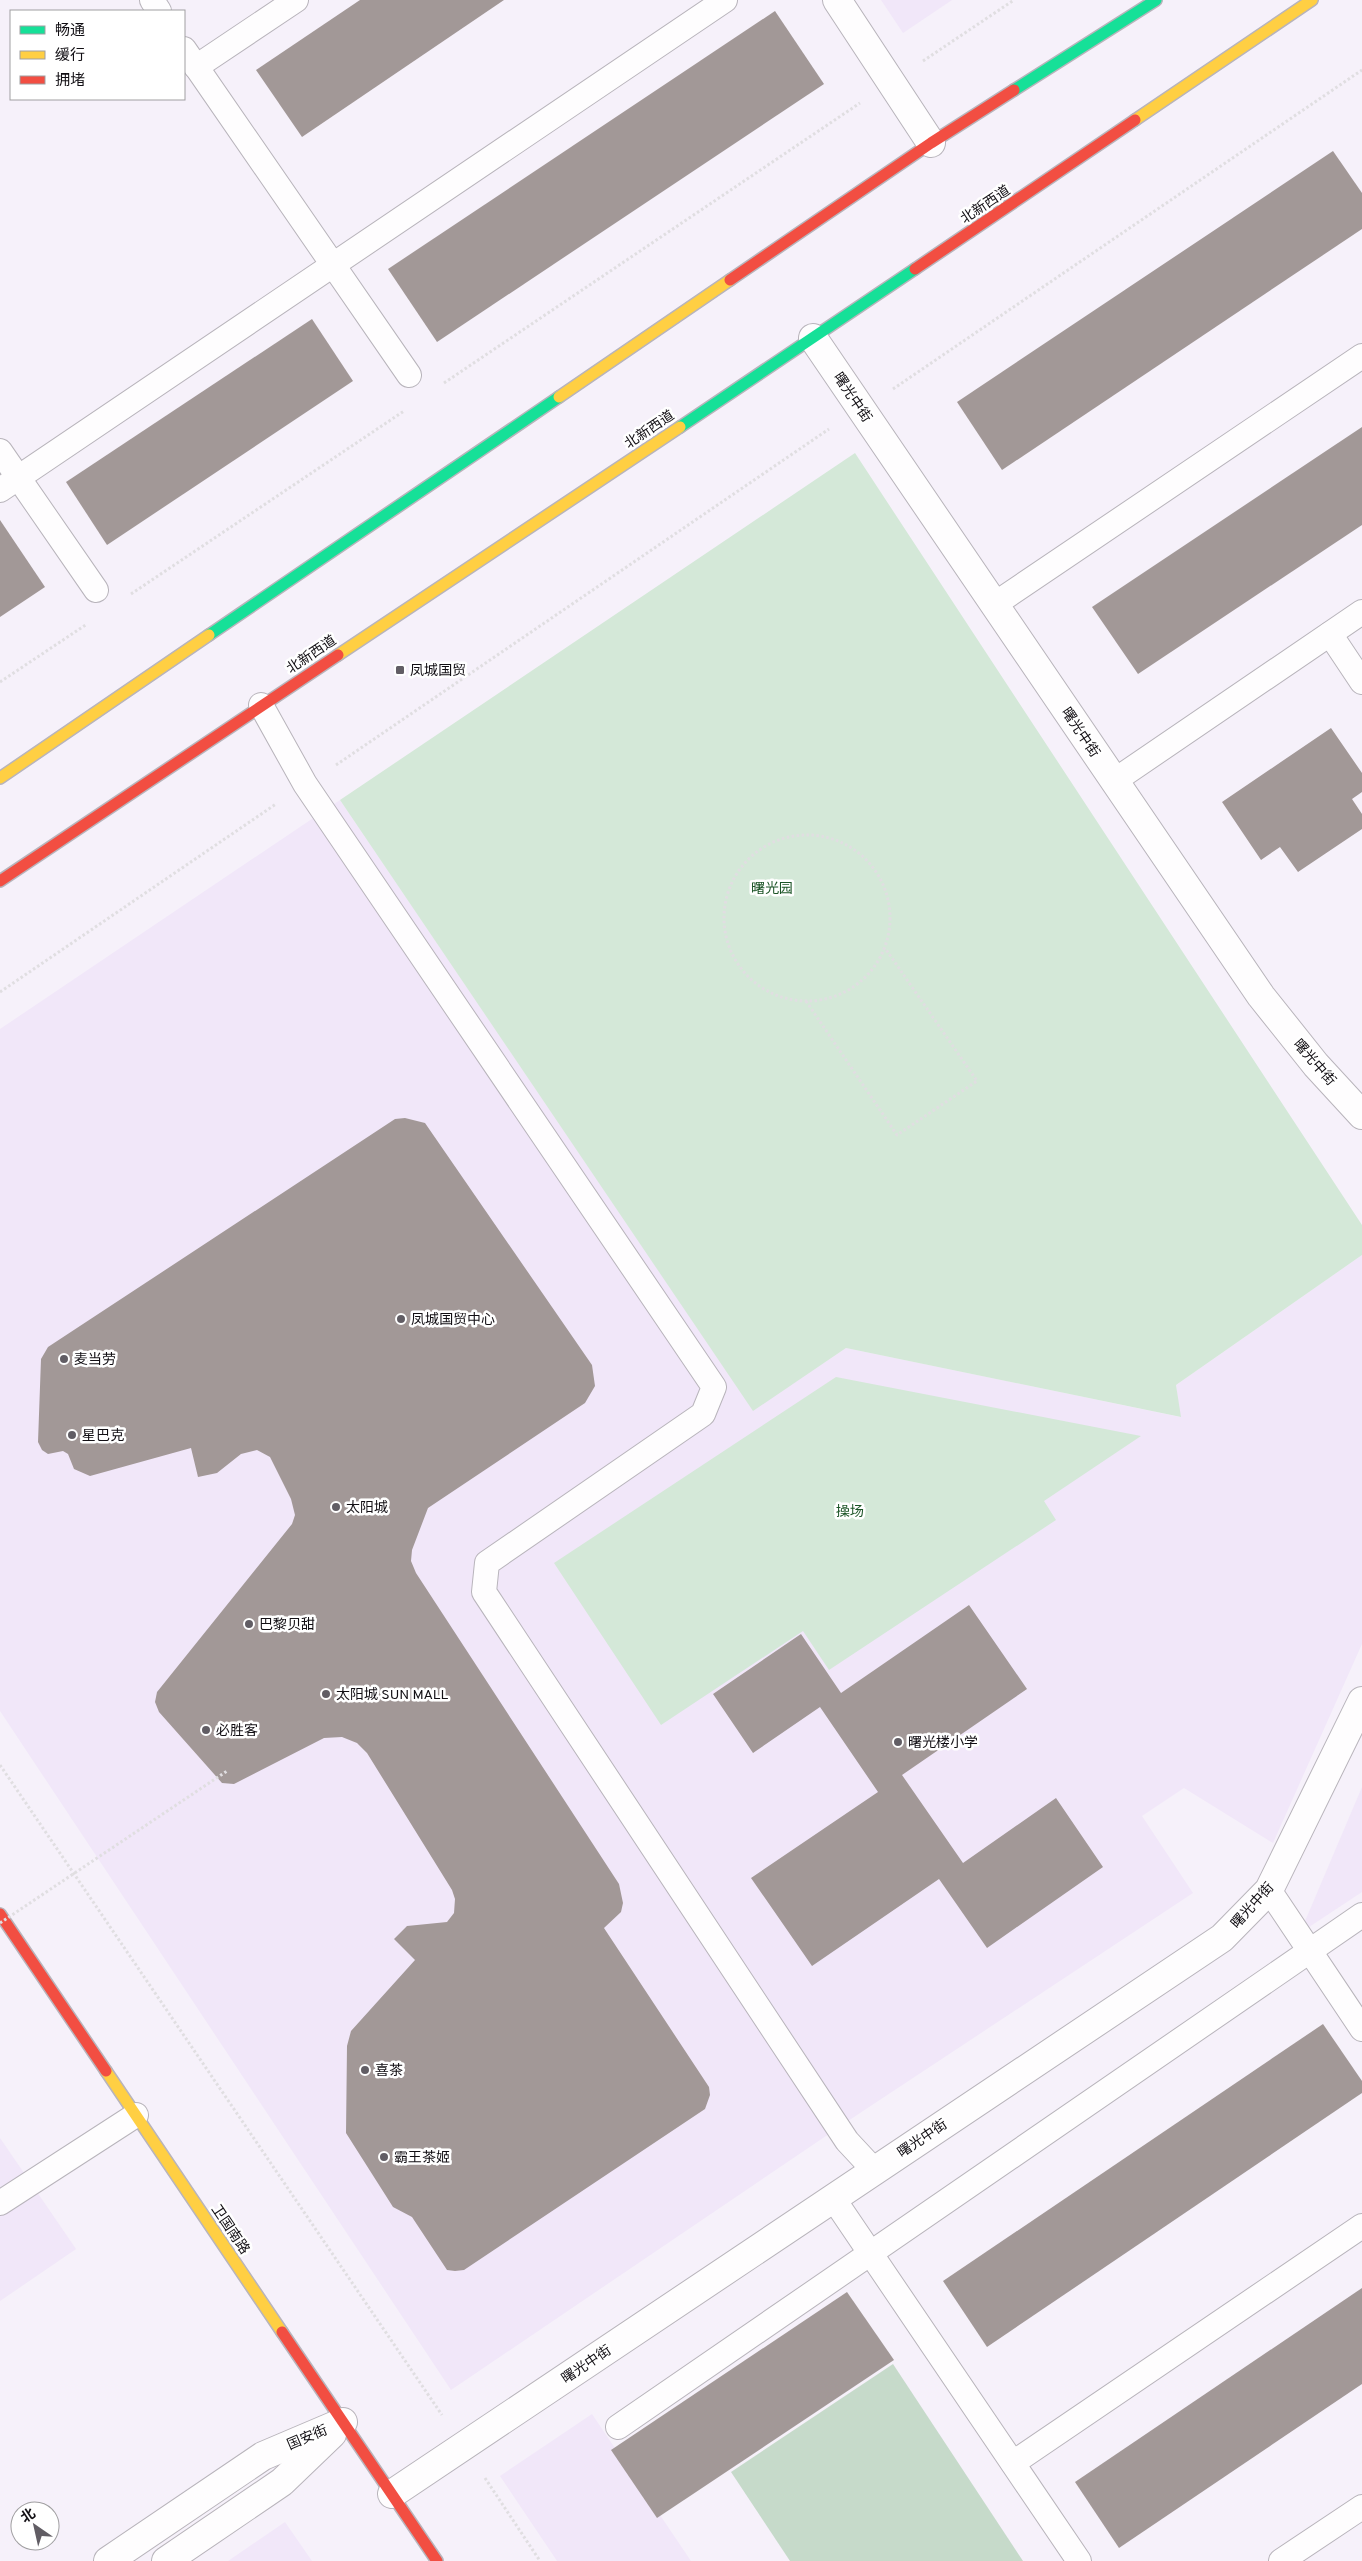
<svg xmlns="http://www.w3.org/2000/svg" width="1362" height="2561" viewBox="0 0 1362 2561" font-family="Overpass,'Noto Sans SC',sans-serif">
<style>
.built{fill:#f1e7f9}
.green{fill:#d4e8d8}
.forest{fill:#c6daca}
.building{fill:#a29897}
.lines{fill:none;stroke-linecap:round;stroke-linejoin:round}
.lane-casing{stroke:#b8b4bb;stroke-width:26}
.street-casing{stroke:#b8b4bb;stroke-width:30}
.fast-casing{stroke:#b8b4bb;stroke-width:14}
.slow-casing{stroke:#b8b4bb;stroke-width:14}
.jam-casing{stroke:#b8b4bb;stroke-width:14}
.path{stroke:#e0dee1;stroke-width:3;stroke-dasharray:2.5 2.5;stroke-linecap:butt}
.lane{stroke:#fefdfe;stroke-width:24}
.street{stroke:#fefdfe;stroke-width:28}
.fast{stroke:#16e098;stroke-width:11}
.slow{stroke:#ffcf43;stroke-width:11}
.jam{stroke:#f24e42;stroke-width:11}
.path-bridge{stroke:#e0dee1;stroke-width:3;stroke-dasharray:2.5 2.5;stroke-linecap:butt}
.poi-dot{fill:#615d64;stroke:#fff;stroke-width:2}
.labels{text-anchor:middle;stroke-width:5;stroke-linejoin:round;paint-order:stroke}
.street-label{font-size:14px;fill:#110e13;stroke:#fff}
.poi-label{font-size:14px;fill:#110e13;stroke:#fff;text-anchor:start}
.park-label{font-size:14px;fill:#1b5426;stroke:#fff}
</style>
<rect width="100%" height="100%" fill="#f6f1fa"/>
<g class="built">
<polygon points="881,0 952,0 903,33"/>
<polygon points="340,800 753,1410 846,1348 1180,1417 1176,1385 1362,1255 1362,1644 1273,1843 1184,1788 1142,1816 1193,1893 860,2113 451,2390 0,1711 0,1029"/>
<polygon points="1362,1787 1362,1892 1300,1933"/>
<polygon points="0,2138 76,2249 0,2301"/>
<polygon points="592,2414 691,2561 557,2561 500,2476"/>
<polygon points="285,2522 312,2561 228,2561"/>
</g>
<g class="green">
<polygon points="855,453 1362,1225 1362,1255 1176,1385 1181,1417 846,1348 753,1411 340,800"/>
<polygon points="836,1377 1141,1436 1044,1501 1056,1520 829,1670 803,1631 661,1725 554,1563"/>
</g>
<polygon class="forest" points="893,2364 1023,2561 790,2561 731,2472"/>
<g class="building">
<polygon points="360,0 504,0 302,137 256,70"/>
<polygon points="775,11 824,84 437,342 388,269"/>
<polygon points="1333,151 1362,193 1362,229 1002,470 957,402"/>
<polygon points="312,319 353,381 107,545 66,482"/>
<polygon points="1362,427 1362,525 1138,674 1092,607"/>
<polygon points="0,520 45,587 0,617"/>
<polygon points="1331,728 1362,773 1362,792 1352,799 1362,814 1362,829 1298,872 1280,847 1261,860 1222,802"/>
<polygon points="405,1118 425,1123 592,1365 595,1386 585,1403 428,1508 412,1550 411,1561 416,1573 619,1884 623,1903 621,1912 604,1928 709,2087 710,2095 705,2109 464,2270 455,2271 447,2270 412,2217 393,2207 346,2133 347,2046 351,2031 415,1960 394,1939 407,1926 447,1922 454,1913 455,1899 452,1890 367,1753 357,1743 342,1737 324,1738 234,1784 222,1783 159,1712 155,1702 157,1692 292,1524 295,1515 291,1499 270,1457 257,1450 241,1454 217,1473 198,1477 191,1448 90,1476 74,1469 68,1454 63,1451 48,1454 42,1450 38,1442 41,1359 48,1347 395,1119"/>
<polygon points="969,1605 1027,1689 902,1775 963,1863 1056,1798 1103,1867 987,1948 939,1879 812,1966 751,1878 878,1792 820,1707 753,1753 713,1694 801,1634 841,1693"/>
<polygon points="1323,2024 1362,2081 1362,2093 987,2347 943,2281"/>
<polygon points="1362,2288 1362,2384 1119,2548 1075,2482"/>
<polygon points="847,2292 894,2360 657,2518 611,2450"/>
</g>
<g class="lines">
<g class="lane-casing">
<g id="lane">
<polyline points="152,0 159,11"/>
<polyline points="184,49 409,375"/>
<polyline points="196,67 296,0"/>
<polyline points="0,451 96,590"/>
<polyline points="0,490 725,0"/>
<polyline points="995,604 1362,356"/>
<polyline points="1330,634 1362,682"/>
<polyline points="261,705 305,784 714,1387 703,1414 487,1563 484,1592 847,2141 874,2170"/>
<polyline points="1114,781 1362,612"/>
<polyline points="1269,1890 1362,2029"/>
<polyline points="833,2198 1079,2561"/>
<polyline points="0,2203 136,2115"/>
<polyline points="618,2427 1362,1915"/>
<polyline points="1013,2463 1362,2226"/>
<polyline points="1281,2561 1362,2507"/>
</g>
</g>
<g class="street-casing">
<g id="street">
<polyline points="837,0 931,143"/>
<polyline points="813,338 1261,996 1316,1065 1362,1115"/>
<polyline points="392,2494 1222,1938 1269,1890 1362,1701"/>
<polyline points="108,2561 263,2456 343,2422"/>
<polyline points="166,2561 282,2482 332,2434"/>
</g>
</g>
<g class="fast-casing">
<g id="fast">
<polyline points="1014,90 1156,0"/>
<polyline points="680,427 915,269"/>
<polyline points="209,635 559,397"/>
</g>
</g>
<g class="slow-casing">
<g id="slow">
<polyline points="1135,120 1312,0"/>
<polyline points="559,397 730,280"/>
<polyline points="338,655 680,427"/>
<polyline points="0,778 209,635"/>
<polyline points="106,2071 282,2332"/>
</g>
</g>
<g class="jam-casing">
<g id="jam">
<polyline points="915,269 1135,120"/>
<polyline points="730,280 931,143 1014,90"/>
<polyline points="0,881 338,655"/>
<polyline points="0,1914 106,2071"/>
<polyline points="282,2332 437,2561"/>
</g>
</g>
<g class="path">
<polyline points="923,61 1014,0"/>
<polyline points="444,383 860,103"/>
<polyline points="893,389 1362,70"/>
<polyline points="131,594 404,411"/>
<polyline points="0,682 87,624"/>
<polyline points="336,765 829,429"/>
<circle cx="807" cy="918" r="83"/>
<polyline points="0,992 276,804"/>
<polyline points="806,1001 897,1135 977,1081 885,948"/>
<polyline points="0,1765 442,2415"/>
<polyline points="485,2478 540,2561"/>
</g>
<use href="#lane" class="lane"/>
<use href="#street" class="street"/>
<use href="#fast" class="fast"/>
<use href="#slow" class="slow"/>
<use href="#jam" class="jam"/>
<polyline class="path-bridge" points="0,1923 227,1771"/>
</g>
<g class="poi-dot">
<rect x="395" y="665" width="10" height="10" rx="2.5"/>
<circle cx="401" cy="1319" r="5"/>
<circle cx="64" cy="1359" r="5"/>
<circle cx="72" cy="1435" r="5"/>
<circle cx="336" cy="1507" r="5"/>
<circle cx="249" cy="1624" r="5"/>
<circle cx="326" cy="1694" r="5"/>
<circle cx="206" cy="1730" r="5"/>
<circle cx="898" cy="1742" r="5"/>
<circle cx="365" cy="2070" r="5"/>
<circle cx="384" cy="2157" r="5"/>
</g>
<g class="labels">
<g class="street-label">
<text transform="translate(985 204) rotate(-34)" y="5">北新西道</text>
<text transform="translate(853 397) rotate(56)" y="5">曙光中街</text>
<text transform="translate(649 429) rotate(-34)" y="5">北新西道</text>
<text transform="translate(311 654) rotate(-34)" y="5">北新西道</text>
<text transform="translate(1081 732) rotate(56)" y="5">曙光中街</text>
<text transform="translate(1315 1062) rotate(49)" y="5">曙光中街</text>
<text transform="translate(1252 1905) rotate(-48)" y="5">曙光中街</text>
<text transform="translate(922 2138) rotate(-34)" y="5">曙光中街</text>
<text transform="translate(231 2229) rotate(56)" y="5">卫国南路</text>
<text transform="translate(586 2364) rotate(-34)" y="5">曙光中街</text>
<text transform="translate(307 2437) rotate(-23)" y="5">国安街</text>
</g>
<g class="poi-label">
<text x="410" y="675">凤城国贸</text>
<text x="411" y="1324">凤城国贸中心</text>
<text x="74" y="1364">麦当劳</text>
<text x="82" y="1440">星巴克</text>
<text x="346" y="1512">太阳城</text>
<text x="259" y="1629">巴黎贝甜</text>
<text x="336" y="1699">太阳城 SUN MALL</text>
<text x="216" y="1735">必胜客</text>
<text x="908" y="1747">曙光楼小学</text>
<text x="375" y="2075">喜茶</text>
<text x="394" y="2162">霸王茶姬</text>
</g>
<g class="park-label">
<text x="772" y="893">曙光园</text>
<text x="850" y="1516">操场</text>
</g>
</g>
<rect x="10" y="10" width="175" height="90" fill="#ffffff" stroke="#a09fa1"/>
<rect x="20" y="26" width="25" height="8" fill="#16e098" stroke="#a09fa1"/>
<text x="55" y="35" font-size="15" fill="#110e13">畅通</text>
<rect x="20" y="51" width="25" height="8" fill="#ffcf43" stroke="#a09fa1"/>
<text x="55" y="60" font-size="15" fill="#110e13">缓行</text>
<rect x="20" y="76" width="25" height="8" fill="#f24e42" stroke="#a09fa1"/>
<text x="55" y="85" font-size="15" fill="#110e13">拥堵</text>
<g transform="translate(35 2526) rotate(326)"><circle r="24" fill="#ffffff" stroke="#a09fa1"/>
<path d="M0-4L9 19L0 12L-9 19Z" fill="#615d64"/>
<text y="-8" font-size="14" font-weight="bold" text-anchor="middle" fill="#110e13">北</text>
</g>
</svg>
